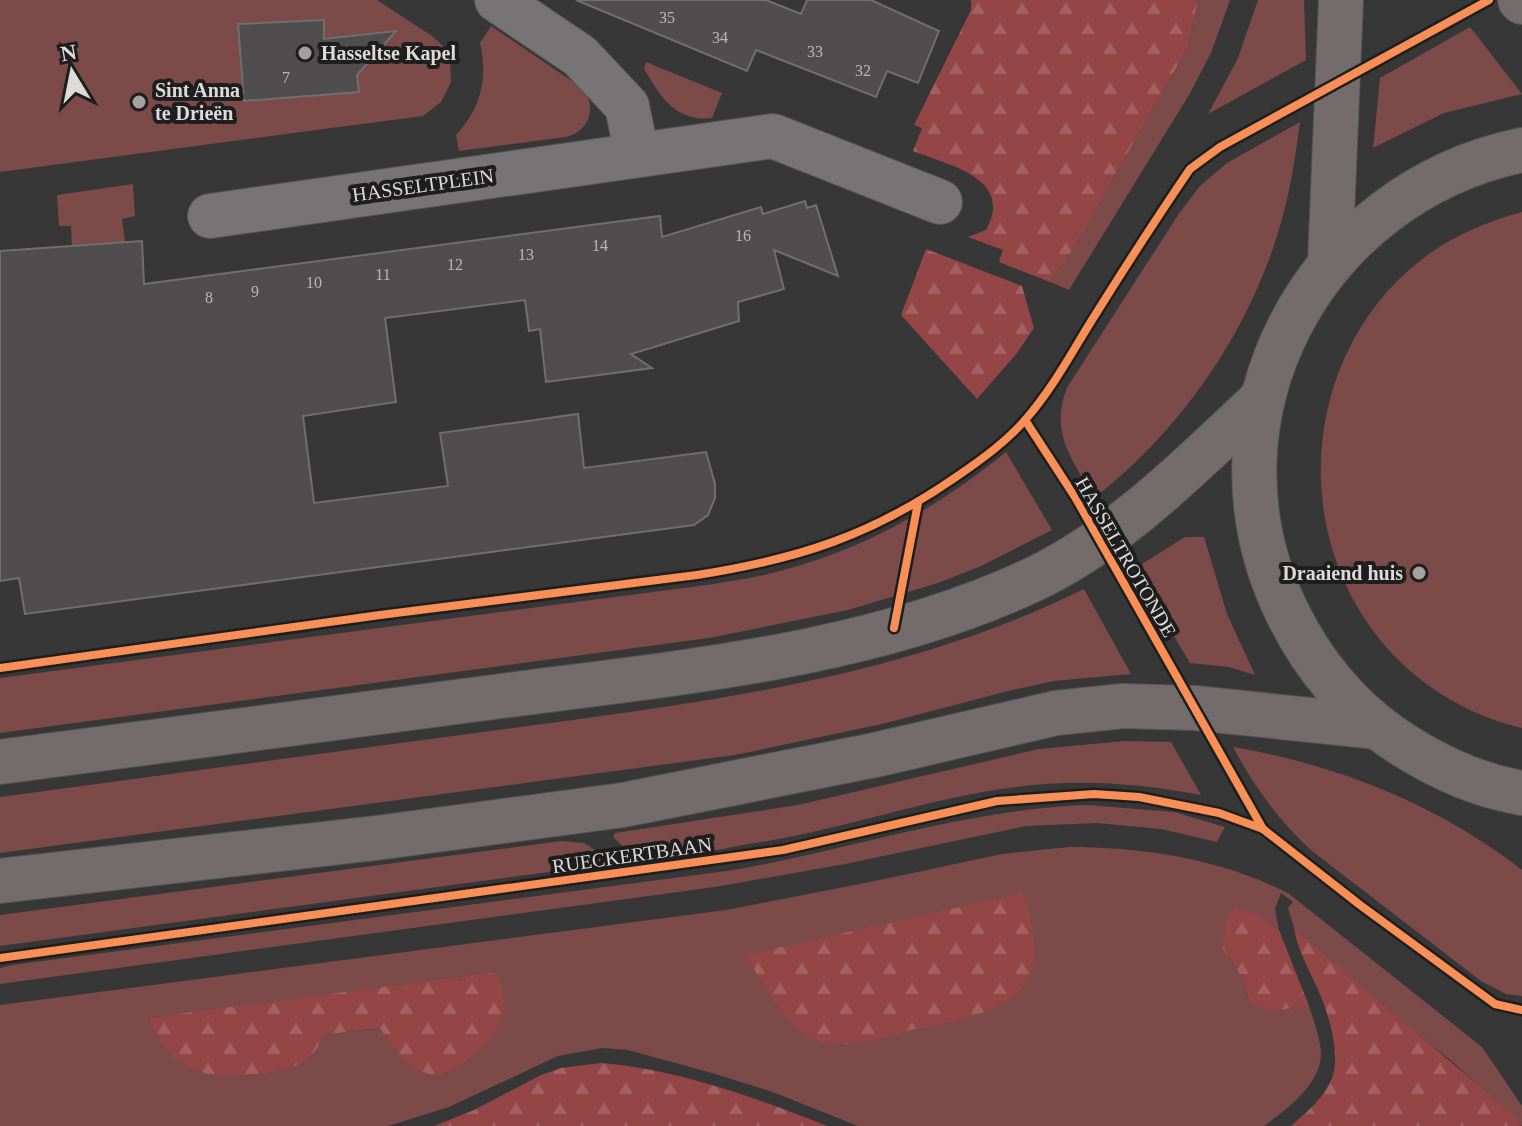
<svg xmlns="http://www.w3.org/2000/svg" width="1522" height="1126" viewBox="0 0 1522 1126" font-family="'Times New Roman',serif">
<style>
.green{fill:#7b4a49;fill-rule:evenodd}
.forest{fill:url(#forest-firs)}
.building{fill:#4f4d4d;stroke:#706e6e;stroke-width:2}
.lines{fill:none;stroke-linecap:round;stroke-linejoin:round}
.minor-casing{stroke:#555453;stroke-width:46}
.major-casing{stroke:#555453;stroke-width:46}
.minor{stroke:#767474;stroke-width:44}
.major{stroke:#746c6c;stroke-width:44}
.cycleway-casing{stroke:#1f1e1e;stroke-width:13}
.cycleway{stroke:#f78f57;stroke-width:8}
.poi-dot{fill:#a3a2a1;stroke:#1f1e1e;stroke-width:3}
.labels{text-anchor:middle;stroke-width:8;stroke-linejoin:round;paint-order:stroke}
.number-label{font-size:16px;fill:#b9b8b7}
.poi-label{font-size:20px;font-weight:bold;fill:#dcdbda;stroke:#1f1e1e;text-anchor:start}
.street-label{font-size:20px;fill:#dcdbda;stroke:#1f1e1e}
</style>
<defs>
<pattern id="forest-firs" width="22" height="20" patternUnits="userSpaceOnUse" patternTransform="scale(2)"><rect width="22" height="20" fill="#944646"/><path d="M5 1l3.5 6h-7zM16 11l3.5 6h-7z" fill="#a26060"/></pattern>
</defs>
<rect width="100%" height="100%" fill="#383737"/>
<g class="green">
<polygon points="0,0 377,0 432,36 443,46 450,59 451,82 441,102 423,116 0,172"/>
<polygon points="1198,0 1230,0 1211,53 1189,95 1069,290 1050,282 1072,251 1188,47"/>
<polygon points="1258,0 1304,0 1306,60 1208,114 1238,58"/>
<path d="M491,26l94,64c11,21 4,41 -19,47l-107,14 -3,-16c25,-27 32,-56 24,-92z"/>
<polygon points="1470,27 1522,94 1444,113 1373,148 1380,78"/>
<path d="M646,62l76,31 -10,25c-37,4 -51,-21 -68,-49z"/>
<path d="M1300,122c-5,39 -11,77 -23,114 -32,102 -99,197 -183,262 -21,-38 -46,-66 -26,-112l110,-171 22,-29 27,-23z"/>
<polygon points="133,184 135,216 122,219 125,242 72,246 71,226 59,226 57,195"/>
<path d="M1522,212v516c-57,-13 -109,-46 -145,-92 -91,-117 -70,-294 52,-382 28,-20 60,-33 93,-42z"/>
<path d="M1006,452l46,78 -73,37 -41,16 -90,27 -139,28 -709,95v-55l714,-94c22,-4 45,-7 66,-13 85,-22 158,-64 226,-119z"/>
<polygon points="1185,537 1204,537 1227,614 1255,675 1229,667 1190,663 1134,569"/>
<path d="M1084,589l47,85 -77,7 -46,10 -126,33 -147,31 -735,98v-56c166,-22 332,-45 498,-67 201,-27 401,-50 586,-141z"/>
<path d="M1125,741l46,1 30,53c-59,-11 -117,-16 -177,-9 -91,10 -178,43 -269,57 -37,6 -85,19 -121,14l-21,-20 2,-4 183,-28 241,-56z"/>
<path d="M1233,747c105,18 204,57 289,123v126l-16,-2 -25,-13 -169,-130c-34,-31 -58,-65 -79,-104z"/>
<path d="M1087,805l87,7 51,15 -8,15 -56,-13 -64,-6 -71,3 -181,38 -130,23 -715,97v-16l12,-3 722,-95c117,-21 234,-61 353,-65z"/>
<polygon points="562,841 584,843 608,858 608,864 0,946 0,915"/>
<path d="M1069,847c74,0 152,12 219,46l194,154 40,59v20l-67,-62 -82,-66 -79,-70 -6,-20 5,-6 -12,-9 -6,16 4,21 -21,-16 -36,34 22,32 5,22 43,5 17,-1c5,16 12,33 12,49 -1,30 -35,55 -57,71h-406l-88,-35 -58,-18 -84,-23 -26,-2 -44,8 -109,51 -61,19h-388v-121l726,-95 149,-29 127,-27zM486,973l10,55 -27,32 -24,14 -64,-46 -58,7c-3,11 -8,18 -17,25 -17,14 -84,20 -104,12 -18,-8 -40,-39 -54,-53z"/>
</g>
<g class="forest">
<path d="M971,0h227l-10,47 -116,204 -22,31 -51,-20 4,-12 -35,-13 18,-7c29,-52 -38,-65 -73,-79l9,-23 -8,-3 57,-115z"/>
<polygon points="926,249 1022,286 1034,328 1017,353 977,399 901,315"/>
<path d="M1022,893c7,13 9,27 11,41 14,77 -68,84 -122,96 -29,7 -74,24 -102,7 -28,-18 -46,-55 -64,-82z"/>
<polygon points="1235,908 1258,914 1279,930 1309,1006 1270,1011 1249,1002 1244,980 1222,948 1228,913"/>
<path d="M1294,928c72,64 148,125 221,189l6,9h-230c14,-12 34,-29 41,-48 10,-26 -6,-73 -18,-97 -8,-18 -17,-33 -20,-53z"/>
<path d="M486,973l11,1c5,13 10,28 6,42 -7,22 -49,66 -74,58 -23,-7 -37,-28 -49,-46l-57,7c-3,11 -8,18 -17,25 -16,14 -82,20 -102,13 -9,-4 -27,-12 -33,-18 -9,-10 -16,-25 -23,-37z"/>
<path d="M601,1063c75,6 157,35 226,63h-393l40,-16 67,-35 20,-7z"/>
</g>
<g class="building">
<polygon points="576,0 766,0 801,14 807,0 871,0 939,31 918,83 887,71 876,97 756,50 747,71"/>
<polygon points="324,20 324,39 396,31 357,75 359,92 244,101 238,24"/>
<polygon points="805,201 807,208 816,205 838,276 774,250 784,289 738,302 739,321 631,354 652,368 546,382 540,329 529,331 525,300 385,318 396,402 303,416 314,503 448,486 440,433 578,414 584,468 706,452 715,484 715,498 708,515 694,525 25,614 19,578 0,581 0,251 142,241 144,284 660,216 662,237 761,207 763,214"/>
</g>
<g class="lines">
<g class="minor-casing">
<g id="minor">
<polyline points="497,0 580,56 627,106 637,155"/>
<polyline points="210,216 773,136 940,202"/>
</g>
</g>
<g class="major-casing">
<g id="major">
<polyline points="1520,0 1522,2"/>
<path d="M1522,150c-208,43 -330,267 -235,462 24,49 58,92 103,124 39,27 85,49 132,57"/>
<polyline points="1330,263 1341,0"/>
<path d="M0,762c172,-21 344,-45 517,-68 169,-22 356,-40 513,-113 90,-42 162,-117 233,-183"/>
<polyline points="0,881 376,838 623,805 875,755 1056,713 1123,706 1195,708 1378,727"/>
</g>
</g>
<use href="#minor" class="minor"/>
<use href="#major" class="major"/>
<g class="cycleway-casing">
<g id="cycleway">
<polyline points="1025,420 1075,497 1263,829 1360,905 1495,1004 1522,1010"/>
<polyline points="894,628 918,503"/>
<path d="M0,668l380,-53 317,-40c101,-16 174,-39 259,-98 25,-17 50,-35 70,-58 28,-32 48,-71 71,-107 30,-48 61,-96 93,-143l30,-22 269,-147"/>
<polyline points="0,958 783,850 997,801 1094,794 1139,797 1219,813 1263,829"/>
</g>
</g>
<use href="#cycleway" class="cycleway"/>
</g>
<g class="poi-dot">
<circle cx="305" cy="53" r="8"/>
<circle cx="139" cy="102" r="8"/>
<circle cx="1419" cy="573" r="8"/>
</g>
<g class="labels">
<g class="number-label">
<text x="667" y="23">35</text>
<text x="720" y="43">34</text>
<text x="815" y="57">33</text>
<text x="863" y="76">32</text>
<text x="286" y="83">7</text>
<text x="743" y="241">16</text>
<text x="600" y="251">14</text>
<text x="526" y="260">13</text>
<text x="455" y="270">12</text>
<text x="383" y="280">11</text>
<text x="314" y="288">10</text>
<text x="255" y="297">9</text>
<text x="209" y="303">8</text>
</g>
<g class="poi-label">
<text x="321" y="60">Hasseltse Kapel</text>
<text x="155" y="97">Sint Anna<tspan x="155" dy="23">te Drieën</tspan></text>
<text x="1403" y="580" text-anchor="end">Draaiend huis</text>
</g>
<g class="street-label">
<text transform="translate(423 185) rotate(-8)" y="7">HASSELTPLEIN</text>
<text transform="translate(1126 557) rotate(60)" y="7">HASSELTROTONDE</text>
<text transform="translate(632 855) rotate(-8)" y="7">RUECKERTBAAN</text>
</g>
</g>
<g transform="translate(72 72) rotate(350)" stroke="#1f1e1e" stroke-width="6" paint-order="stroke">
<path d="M0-6L14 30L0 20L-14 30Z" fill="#dcdbda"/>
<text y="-12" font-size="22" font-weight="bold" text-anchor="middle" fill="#dcdbda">N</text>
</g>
</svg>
